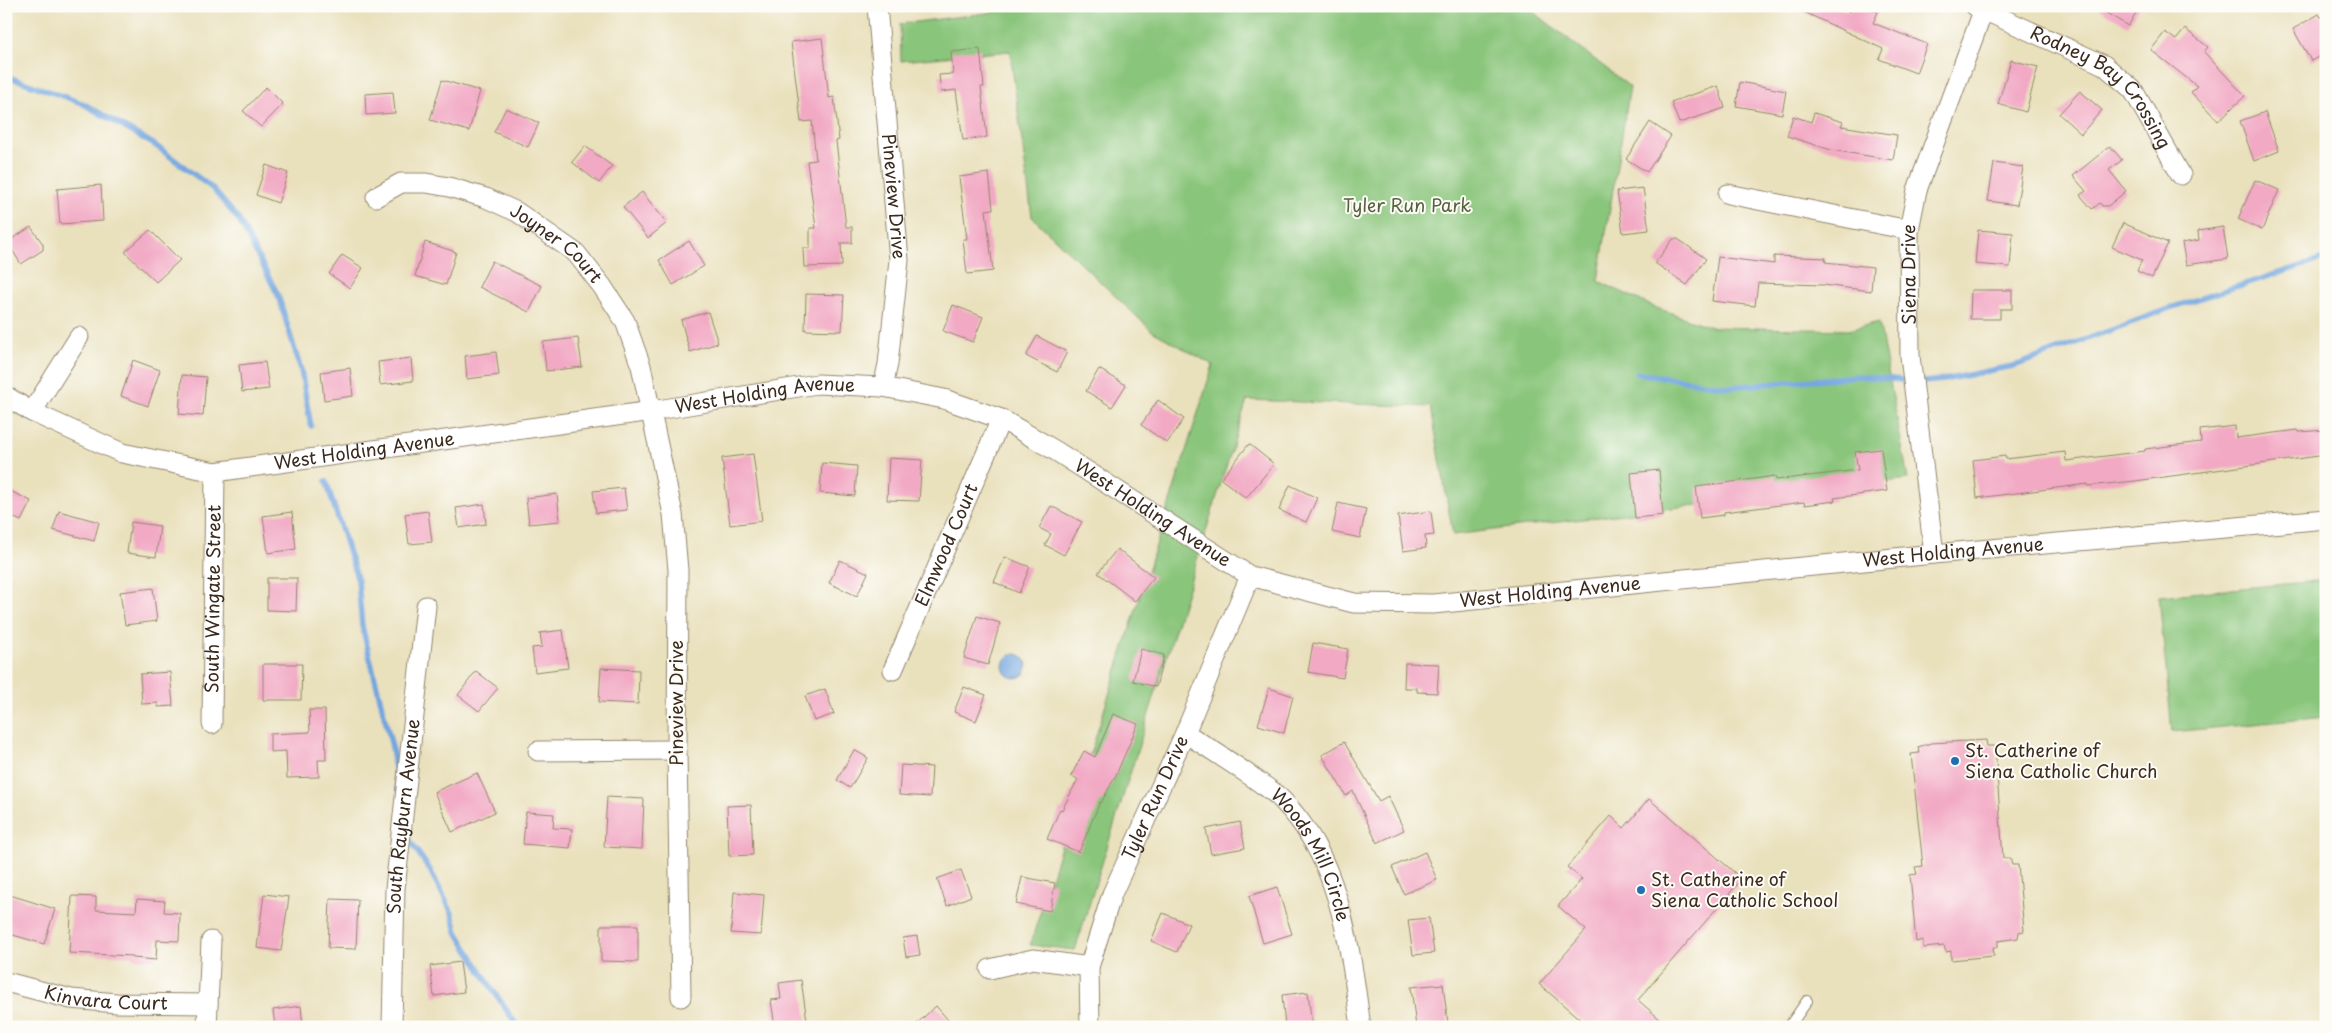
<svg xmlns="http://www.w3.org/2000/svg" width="2332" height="1033" viewBox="0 0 2332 1033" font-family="'Playpen Sans',sans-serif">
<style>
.green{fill:#89c57a;stroke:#62784c}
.water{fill:#73a6df;stroke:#57687e}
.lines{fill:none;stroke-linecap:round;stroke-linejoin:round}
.stream{stroke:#73a6df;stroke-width:5.5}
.building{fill:#f2a9c4}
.lane-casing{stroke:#92856d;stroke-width:12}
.street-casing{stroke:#92856d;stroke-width:21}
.lane{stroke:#fff;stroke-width:10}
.street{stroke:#fff;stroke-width:19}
.poi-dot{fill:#1f6fb2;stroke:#fdfcf7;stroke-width:2}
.labels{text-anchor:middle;stroke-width:4;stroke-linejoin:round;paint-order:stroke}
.street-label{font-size:18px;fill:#3b2a1e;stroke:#fdfcf7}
.park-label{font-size:18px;fill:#56603e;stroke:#fdfcf7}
.poi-label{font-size:18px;fill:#3b2a1e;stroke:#fdfcf7;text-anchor:start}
</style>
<rect width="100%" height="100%" fill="#fdfcf7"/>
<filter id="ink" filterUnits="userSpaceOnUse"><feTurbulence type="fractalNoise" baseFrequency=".02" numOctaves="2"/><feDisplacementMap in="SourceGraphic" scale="10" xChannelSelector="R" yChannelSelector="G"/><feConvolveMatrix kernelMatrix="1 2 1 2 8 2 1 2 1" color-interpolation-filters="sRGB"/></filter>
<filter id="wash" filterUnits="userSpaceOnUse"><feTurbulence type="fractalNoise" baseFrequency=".0096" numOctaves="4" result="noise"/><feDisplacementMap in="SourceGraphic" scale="20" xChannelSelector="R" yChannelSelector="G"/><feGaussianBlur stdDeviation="1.12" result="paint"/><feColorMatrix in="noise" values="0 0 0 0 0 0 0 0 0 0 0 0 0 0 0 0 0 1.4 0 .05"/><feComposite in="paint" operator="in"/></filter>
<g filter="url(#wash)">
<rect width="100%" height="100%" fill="#e9e0bc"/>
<g class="green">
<polygon points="1042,6 1526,6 1630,87 1598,281 1654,307 1711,327 1848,330 1879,322 1908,479 1453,535 1431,407 1247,400 1075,950 1030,945 1213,365 1152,331 1032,217 1010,51 901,61 900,24"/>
<polygon points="2326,580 2326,717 2172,732 2159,596"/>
</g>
<circle class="water" cx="1015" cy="666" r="12"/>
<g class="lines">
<g class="stream">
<polyline points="6,76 82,103 155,145 212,188 239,220 278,295 301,370 311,426"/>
<polyline points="1637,373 1729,387 1859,376 1923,382 1944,380 2017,365 2176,306 2326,258"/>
<polyline points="326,481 358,581 362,626 392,747 398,790"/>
<polyline points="410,841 430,870 452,913 457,932 491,987 518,1027"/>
</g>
</g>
<g id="blocks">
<g class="building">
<polygon points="1791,6 1837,6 1850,12 1852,6 1866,6 1878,12 1873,23 1927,44 1916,73 1879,59 1883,49"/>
<polygon points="2095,6 2140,6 2128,26"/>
<polygon points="2319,14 2326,25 2326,53 2311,61 2293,29"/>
<polygon points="2185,29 2208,47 2204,52 2245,96 2218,121 2191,92 2197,86 2151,50 2165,32 2176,40"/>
<polygon points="822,38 829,98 834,97 839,140 836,141 846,227 852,227 852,243 841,243 842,266 804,267 803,248 810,248 810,228 816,228 807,161 816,160 812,121 801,122 791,42"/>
<polygon points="980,49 984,87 981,87 987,137 963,140 956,90 941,92 939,75 953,74 951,52"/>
<polygon points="2011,60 2038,67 2026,112 1998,104"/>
<polygon points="442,80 480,91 469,131 430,120"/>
<polygon points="1740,82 1786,91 1782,114 1736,106"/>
<polygon points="1718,86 1725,108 1679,123 1671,102"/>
<polygon points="266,87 283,104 261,127 243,111"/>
<polygon points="2080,91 2102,110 2081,134 2059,114"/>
<polygon points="393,92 395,113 366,115 365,94"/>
<polygon points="506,108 539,123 528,147 494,132"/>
<polygon points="2265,112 2279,151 2254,161 2240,121"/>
<polygon points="1814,113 1843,122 1841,126 1897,135 1893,160 1831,150 1787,136 1793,116 1811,122"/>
<polygon points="1650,122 1671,136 1647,172 1626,159"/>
<polygon points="585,146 612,166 599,183 572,162"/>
<polygon points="2110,146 2122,160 2109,170 2126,191 2108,206 2102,206 2100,203 2092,209 2080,195 2086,191 2073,176"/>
<polygon points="1994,163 2023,167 2017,205 1988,201"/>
<polygon points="266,165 288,173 278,203 256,195"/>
<polygon points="989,173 993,209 986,210 993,271 967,274 963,239 967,239 959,177"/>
<polygon points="2255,180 2279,190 2262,230 2238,219"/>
<polygon points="101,185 103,221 60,224 57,189"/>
<polygon points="1643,188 1649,230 1623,233 1617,191"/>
<polygon points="642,192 667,223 648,238 623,207"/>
<polygon points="2123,223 2168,243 2152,278 2137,271 2142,260 2112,247"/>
<polygon points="31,227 43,244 43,250 21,264 7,242"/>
<polygon points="2223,227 2228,259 2186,265 2182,243 2199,240 2198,231"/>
<polygon points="150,230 180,260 156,282 125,252"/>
<polygon points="1978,230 2013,233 2010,267 1975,264"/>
<polygon points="1673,239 1678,239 1706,259 1687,285 1655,263"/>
<polygon points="689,241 704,266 673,285 659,260"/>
<polygon points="425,242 456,252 446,285 415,276"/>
<polygon points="342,255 363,268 350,288 329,274"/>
<polygon points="1774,256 1826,258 1825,262 1873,267 1871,291 1823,285 1758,283 1755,306 1712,301 1718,257 1774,264"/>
<polygon points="492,261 542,286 529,312 479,287"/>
<polygon points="1971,290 2012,290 2012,309 2000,309 2000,319 1970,319"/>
<polygon points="806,294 844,295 842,331 805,330"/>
<polygon points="953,305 983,317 973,342 943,331"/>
<polygon points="708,312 718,343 690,352 681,320"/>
<polygon points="1037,336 1067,352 1057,372 1026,356"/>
<polygon points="578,338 582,367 546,371 543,342"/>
<polygon points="496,352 499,375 467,379 465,356"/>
<polygon points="411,358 413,381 380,385 378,362"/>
<polygon points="133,360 160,370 148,406 121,396"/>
<polygon points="265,362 269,389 242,392 239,365"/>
<polygon points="350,368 353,396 324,400 321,372"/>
<polygon points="1099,369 1126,385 1112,407 1086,391"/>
<polygon points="182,375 206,377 203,416 179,414"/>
<polygon points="1158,400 1184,419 1167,443 1141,425"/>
<polygon points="2235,426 2236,438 2298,430 2299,432 2326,430 2326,455 2135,481 2088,486 2088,484 1977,498 1973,460 2005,456 2006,459 2065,452 2066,461 2145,451 2145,449 2201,442 2200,430"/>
<polygon points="1249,444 1274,464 1246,498 1221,479"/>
<polygon points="1881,449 1887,491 1834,498 1835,501 1805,505 1804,502 1724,512 1724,515 1700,518 1696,487 1775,476 1776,480 1858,470 1855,452"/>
<polygon points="753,454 762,521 730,525 722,458"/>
<polygon points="889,458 922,460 919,501 887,500"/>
<polygon points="822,463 857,466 855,496 820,493"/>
<polygon points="1659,470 1663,515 1635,518 1631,473"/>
<polygon points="1290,485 1317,498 1306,522 1279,510"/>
<polygon points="624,488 627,510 596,513 593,491"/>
<polygon points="6,489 31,501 21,521 6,514"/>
<polygon points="557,494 560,521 529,524 526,498"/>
<polygon points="1338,503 1366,509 1360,538 1332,532"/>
<polygon points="484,504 486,524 459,528 456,508"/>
<polygon points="1051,506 1082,522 1064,555 1045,545 1051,534 1039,528"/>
<polygon points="59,511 99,522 94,541 53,530"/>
<polygon points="428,511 432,542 409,544 405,514"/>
<polygon points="1431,511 1434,535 1425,536 1426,548 1403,551 1398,516"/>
<polygon points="292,512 296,549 268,553 263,516"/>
<polygon points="131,522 160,526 156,557 127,553"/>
<polygon points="1117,549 1154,577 1135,601 1098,573"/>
<polygon points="1005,557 1030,567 1019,593 994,582"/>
<polygon points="840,560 868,573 857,596 829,583"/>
<polygon points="267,578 297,578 296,611 267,610"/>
<polygon points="153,588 157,621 125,625 120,592"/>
<polygon points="977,616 1000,623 988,665 964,658"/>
<polygon points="563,630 568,668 535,672 532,648 542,647 540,633"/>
<polygon points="1313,643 1348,649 1343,678 1308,672"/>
<polygon points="1141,649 1164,655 1156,687 1133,681"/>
<polygon points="1405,663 1439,664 1437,693 1417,692 1417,688 1404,688"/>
<polygon points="263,664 302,664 301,700 263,700"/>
<polygon points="601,668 639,670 638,704 599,702"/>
<polygon points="476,671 498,688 479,711 458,695"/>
<polygon points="170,672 173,706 158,707 158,703 142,704 140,674"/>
<polygon points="964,687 986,695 976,721 954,712"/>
<polygon points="1269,688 1293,696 1284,733 1258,725"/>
<polygon points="825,689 834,714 814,721 805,696"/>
<polygon points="309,710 325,710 326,760 318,760 319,777 287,778 286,751 270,752 270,734 310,732"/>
<polygon points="1113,714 1138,724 1116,775 1101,803 1100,802 1079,852 1047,839 1060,809 1062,810 1078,779 1071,776 1084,751 1095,757"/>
<polygon points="1986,740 1987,746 1995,746 2003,858 2010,858 2012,865 2018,865 2024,931 2019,932 2018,938 1998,941 1998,947 1993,947 1994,956 1951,960 1951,951 1946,952 1944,946 1923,948 1923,940 1916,942 1910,875 1917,874 1915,867 1923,866 1911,754 1919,753 1918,747 1931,743"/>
<polygon points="1344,742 1379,801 1388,796 1404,830 1377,843 1353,791 1346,796 1322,755"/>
<polygon points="854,750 868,758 850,788 837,780"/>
<polygon points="901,765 932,767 930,797 899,795"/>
<polygon points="477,773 495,812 452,832 434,792"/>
<polygon points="607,797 644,799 642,849 604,847"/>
<polygon points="1649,799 1742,879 1638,1000 1669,1027 1589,1027 1539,984 1586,930 1558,906 1582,879 1567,867 1611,816 1624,828"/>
<polygon points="751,805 753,855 729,856 727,806"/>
<polygon points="526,812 554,814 553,828 572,829 570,848 523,844"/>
<polygon points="1240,822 1245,848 1211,854 1206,829"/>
<polygon points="1425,852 1437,880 1404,894 1392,867"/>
<polygon points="961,870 971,896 947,906 937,879"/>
<polygon points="1022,877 1055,883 1050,911 1016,904"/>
<polygon points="1277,887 1292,934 1263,943 1249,896"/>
<polygon points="734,892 764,895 761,935 731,933"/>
<polygon points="264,894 289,897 281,951 257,948"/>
<polygon points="10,895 55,909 44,944 6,933 6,908"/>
<polygon points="72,896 96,897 96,910 136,912 137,899 165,901 164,912 180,913 179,941 157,940 156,960 133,958 133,956 69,953"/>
<polygon points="330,899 358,900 356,949 328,948"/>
<polygon points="1163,913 1189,924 1177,952 1151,941"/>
<polygon points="1429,918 1434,953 1413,955 1408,920"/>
<polygon points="601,925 638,925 638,962 601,961"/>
<polygon points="917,936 920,955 906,957 903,938"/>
<polygon points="460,962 464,992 434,996 430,966"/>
<polygon points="801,980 808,1027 775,1027 771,1000 781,999 779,983"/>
<polygon points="1443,984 1448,1024 1416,1027 1411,987"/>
<polygon points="1308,992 1312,1027 1285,1027 1282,995"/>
<polygon points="301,1006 303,1027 275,1027 273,1010"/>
<polygon points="936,1006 954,1027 913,1027"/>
</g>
</g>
</g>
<g filter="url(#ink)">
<use href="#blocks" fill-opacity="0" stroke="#92856d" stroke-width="1"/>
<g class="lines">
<g class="lane-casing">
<polyline id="lane" points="1789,1027 1807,1001"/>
</g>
<g class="street-casing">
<g id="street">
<path id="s1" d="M877,6l22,254 -11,104 -5,23"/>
<path id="s2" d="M1975,6l129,59 29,25 48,85"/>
<polyline points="1728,194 1909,230"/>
<path id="s3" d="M376,197l25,-14h25l23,4 37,11 31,14 59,41 26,33 23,35 16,45 32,148 5,56 -1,180 4,247"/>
<path id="s4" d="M6,396l26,16 90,41 93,19 437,-61 165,-27 66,3 61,12 57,20 55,32 194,125 104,27 79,1 501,-50 392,-35"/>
<polyline points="32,412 79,337"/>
<path id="s5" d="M1934,554l-24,-198 -1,-126 8,-40 68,-184"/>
<path id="s6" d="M893,670l108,-251"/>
<path id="s7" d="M212,724l3,-252"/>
<path id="s8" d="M1185,733c24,15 47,30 70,46 9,7 20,13 27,21 59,59 68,149 79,227"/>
<polyline points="538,751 677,750"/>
<polyline points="990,969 1033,959 1089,967"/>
<path id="s9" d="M6,982l65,17 46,4 91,1"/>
<polyline points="207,1027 211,941"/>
<path id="s10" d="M392,1027l3,-138 31,-283"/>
<path id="s11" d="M1090,1027l-1,-60 23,-73 73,-161 65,-157"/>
</g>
</g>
<use href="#lane" class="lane"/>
<use href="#street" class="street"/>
</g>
</g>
<g class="poi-dot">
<circle cx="1955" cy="761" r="5"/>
<circle cx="1641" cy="890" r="5"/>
</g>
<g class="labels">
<g class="street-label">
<text dy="6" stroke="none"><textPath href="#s2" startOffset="154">Rodney Bay Crossing</textPath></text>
<text dy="6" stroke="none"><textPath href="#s1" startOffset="191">Pineview Drive</textPath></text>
<text dy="6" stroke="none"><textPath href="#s3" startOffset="200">Joyner Court</textPath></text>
<text dy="6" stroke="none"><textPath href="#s5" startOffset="281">Siena Drive</textPath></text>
<text dy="6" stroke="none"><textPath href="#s4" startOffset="780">West Holding Avenue</textPath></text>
<text dy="6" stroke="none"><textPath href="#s4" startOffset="375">West Holding Avenue</textPath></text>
<text dy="6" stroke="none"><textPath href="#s4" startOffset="1200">West Holding Avenue</textPath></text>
<text dy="6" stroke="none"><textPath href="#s6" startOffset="136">Elmwood Court</textPath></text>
<text dy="6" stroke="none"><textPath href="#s4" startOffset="2025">West Holding Avenue</textPath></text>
<text dy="6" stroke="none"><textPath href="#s4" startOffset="1620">West Holding Avenue</textPath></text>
<text dy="6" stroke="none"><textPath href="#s7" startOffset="125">South Wingate Street</textPath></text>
<text transform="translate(677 703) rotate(-90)" y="6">Pineview Drive</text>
<text dy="6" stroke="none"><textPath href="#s11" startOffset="242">Tyler Run Drive</textPath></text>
<text dy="6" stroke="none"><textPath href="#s10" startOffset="211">South Rayburn Avenue</textPath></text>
<text dy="6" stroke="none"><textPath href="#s8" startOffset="181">Woods Mill Circle</textPath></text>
<text dy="6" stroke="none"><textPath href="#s9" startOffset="102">Kinvara Court</textPath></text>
</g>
<g class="park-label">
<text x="1407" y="212">Tyler Run Park</text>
</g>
<g class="poi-label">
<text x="1965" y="757">St. Catherine of<tspan x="1965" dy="21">Siena Catholic Church</tspan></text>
<text x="1651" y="886">St. Catherine of<tspan x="1651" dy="21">Siena Catholic School</tspan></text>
</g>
</g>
<rect width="2332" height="1033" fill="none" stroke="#fdfcf7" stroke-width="25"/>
</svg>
